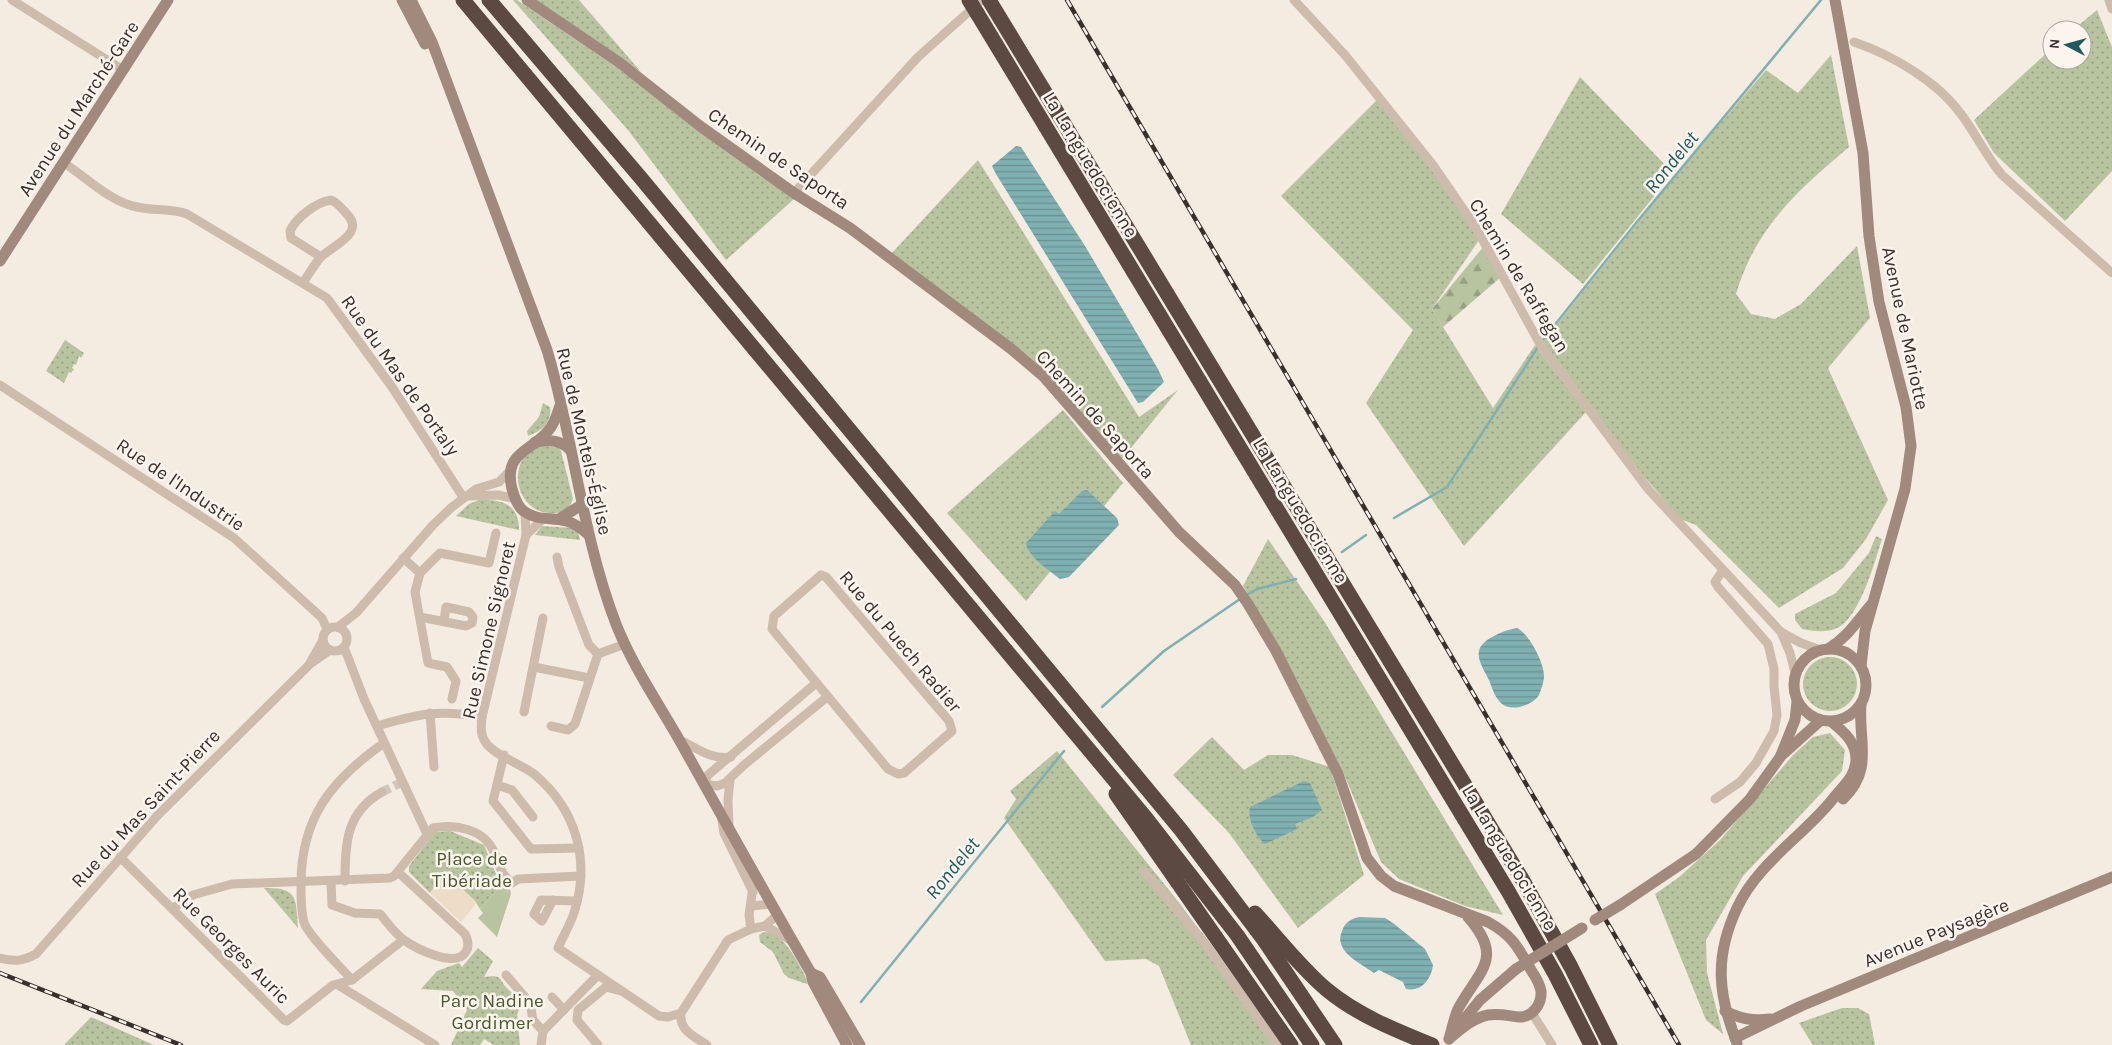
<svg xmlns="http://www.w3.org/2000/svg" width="2112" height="1045" viewBox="0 0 2112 1045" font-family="Karla,sans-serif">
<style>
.grass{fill:url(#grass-dots)}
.forest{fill:url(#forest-firs)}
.pitch{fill:#b8c4a0}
.plaza{fill:#ecdcc8}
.water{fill:url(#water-rules)}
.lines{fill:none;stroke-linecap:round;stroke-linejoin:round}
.stream{stroke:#7fb0b2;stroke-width:2.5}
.street-tunnel{stroke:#cfc6bd;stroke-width:9;stroke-dasharray:9 4.5;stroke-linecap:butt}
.street{stroke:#cdbbac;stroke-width:9}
.secondary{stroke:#a18a7d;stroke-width:11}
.highway{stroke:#5c4a42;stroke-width:15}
.rail-casing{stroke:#3b302b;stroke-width:4.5}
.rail{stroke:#fbf5ee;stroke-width:2.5;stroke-dasharray:8;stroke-linecap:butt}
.secondary-bridge{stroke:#a18a7d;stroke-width:11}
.highway-bridge{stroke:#5c4a42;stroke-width:15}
.labels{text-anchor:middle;stroke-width:5;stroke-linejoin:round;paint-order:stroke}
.street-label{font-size:19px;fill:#3b302b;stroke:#fbf5ee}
.park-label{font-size:19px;fill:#4a5a2e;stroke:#fbf5ee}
.water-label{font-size:20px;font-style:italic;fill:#1f5a5e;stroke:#fbf5ee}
</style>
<defs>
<pattern id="grass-dots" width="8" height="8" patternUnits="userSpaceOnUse" patternTransform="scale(1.25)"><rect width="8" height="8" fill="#b8c4a0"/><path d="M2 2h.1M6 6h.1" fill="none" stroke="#97a083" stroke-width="1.8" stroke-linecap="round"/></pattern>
<pattern id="forest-firs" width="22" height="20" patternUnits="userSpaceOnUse" patternTransform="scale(1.25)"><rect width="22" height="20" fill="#b8c4a0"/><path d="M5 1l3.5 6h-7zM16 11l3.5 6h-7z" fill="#97a083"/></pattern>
<pattern id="water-rules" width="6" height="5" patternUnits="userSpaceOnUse" patternTransform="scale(1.25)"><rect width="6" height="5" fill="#7fb0b2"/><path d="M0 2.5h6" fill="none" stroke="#699091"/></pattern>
</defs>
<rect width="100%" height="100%" fill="#f4ebe1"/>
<g class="grass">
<polygon points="513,0 517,0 616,67 794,199 726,260 628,130"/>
<polygon points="533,0 579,0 641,72"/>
<polygon points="2097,10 2112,47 2112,171 2065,221 1994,153 1974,120 2052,48 2052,60 2082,60 2082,30 2073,30"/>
<path d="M1831,55l18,92c-52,44 -93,80 -113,147l15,20 24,5 26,-15 56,-58 13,72 -42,50 60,132 -22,39 -23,29 -64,40 -83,-83 -16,-6 -47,-56 -90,-121 132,-166 91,-106 32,23z"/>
<polygon points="1580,77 1673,173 1583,284 1501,214"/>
<polygon points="1378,99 1425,157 1479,240 1432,309 1493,408 1535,345 1586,412 1464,546 1366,403 1413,330 1281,196"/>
<polygon points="978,160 1139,417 1178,390 1122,459 1073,402 892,253"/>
<polygon points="65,340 84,353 81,358 79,356 76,365 74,364 72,368 74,369 71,373 69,372 64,383 46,371"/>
<path d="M543,403l7,4c2,16 -8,24 -22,29l-1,-5 12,-14z"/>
<polygon points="1063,410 1123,483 1026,601 947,513"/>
<path d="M542,446l18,1 13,52 -5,11c-51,19 -69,-53 -26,-64z"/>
<path d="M479,500c23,-1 40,4 40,30l-63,-14 13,-12z"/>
<polygon points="542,526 571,528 578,532 580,540 535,535"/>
<path d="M1876,536l6,3c-7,22 -23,80 -45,89 -11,5 -24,3 -35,1l-7,-9v-6l41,-21 33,-40z"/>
<polygon points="1268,539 1324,621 1503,915 1465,906 1399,879 1381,862 1343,772 1289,665 1243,586"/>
<circle cx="1830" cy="684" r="27"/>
<polygon points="1830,733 1845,750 1842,771 1743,876 1706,940 1707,973 1723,1034 1706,1020 1655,894 1678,878 1720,840 1793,755 1813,737"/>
<polygon points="1212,737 1244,770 1268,755 1292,755 1330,767 1364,875 1298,928 1229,833 1173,775"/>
<polygon points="1057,751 1181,905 1282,1045 1191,1045 1159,966 1146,959 1105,961 1004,818 1016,799 1010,791"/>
<polygon points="450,831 484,845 496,874 509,885 511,894 499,888 480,909 475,901 453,880 452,874 440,879 430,893 409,872 409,866 435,832"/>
<path d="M264,888c34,-1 32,10 34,40z"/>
<path d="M764,932c23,3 34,32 44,49l-1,3 -18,-6 -5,-4 -11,-22 -13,-10 -1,-7z"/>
<path d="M478,948l15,13 -9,16c21,-3 13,3 26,14 4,4 8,6 12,11l-5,13 3,30h-26l-10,-6 -4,6h-29l16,-35 -14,-19 -32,-2 16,-18 22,-8 3,4z"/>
<polygon points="1842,1008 1858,1008 1869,1014 1875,1045 1813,1045 1799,1023"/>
<polygon points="91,1017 154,1045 64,1045"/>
</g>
<polygon class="forest" points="1484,246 1501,277 1443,327 1432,309"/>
<polygon class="pitch" points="499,888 511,894 497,937 478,918 483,913 480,909"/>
<polygon class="plaza" points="445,871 450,872 453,880 475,901 475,905 461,922 430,893 440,879 441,873"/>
<g class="water">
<polygon points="1016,146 1021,147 1085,246 1158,369 1164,382 1143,402 1138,403 996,174 992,166"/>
<path d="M1087,490l30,28 2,7 -50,52 -9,2c-11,-9 -32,-22 -34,-36l29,-32 4,3 23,-23z"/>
<path d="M1517,628c12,6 27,34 27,48 0,6 -3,14 -5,19 -6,10 -27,17 -37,9 -7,-6 -10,-16 -13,-24 -4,-8 -12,-20 -10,-29 3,-13 27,-21 38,-23z"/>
<path d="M1304,781l6,2 12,27 -9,7 -18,7 2,5 -32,15c-9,-7 -18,-25 -15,-37z"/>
<path d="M1359,917l26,1 8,5 32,26 8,16c-2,14 -11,27 -27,24l-3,-7 -24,-12 -5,3c-14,-10 -41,-22 -32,-42 3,-9 9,-12 17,-14z"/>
</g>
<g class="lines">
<g class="stream">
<polyline points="1542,341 1636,223 1821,0"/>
<polyline points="1394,518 1447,487 1538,347"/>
<polyline points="1342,552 1366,535"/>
<polyline points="1248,594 1257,589 1296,579"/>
<polyline points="1102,707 1164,651 1240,599"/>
<polyline points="861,1002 1064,751"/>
</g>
<polyline class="street-tunnel" points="382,792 402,782"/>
<g class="street">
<polyline points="12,0 123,70"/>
<polyline points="1294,0 1345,55 1433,165 1475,226 1540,344 1648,489 1781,632 1801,643 1821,650"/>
<polyline points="2109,0 2112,9"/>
<path d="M1854,42c38,13 83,39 107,72 15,20 25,42 41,61l110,98"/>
<path d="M64,163c22,14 46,39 73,44 17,4 34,1 50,7l140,84 65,89 71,110"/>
<polyline points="794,193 918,57 982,0"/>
<path d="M304,281c5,-7 10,-16 16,-23 12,-13 47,-24 26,-45 -5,-5 -9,-11 -15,-13 -15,2 -35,18 -41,31l1,7 30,19"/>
<polyline points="0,385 234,538 322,618 327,629"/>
<polyline points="468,496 498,495 516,499"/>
<path d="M525,512l1,23 -44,182c-1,9 -2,18 4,26 8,12 35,21 48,31 42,35 57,86 40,139 -4,12 -11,23 -16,35l101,68 9,1 13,-4"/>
<polyline points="526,535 543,519"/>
<polyline points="557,557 559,567 589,645 598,654 625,644"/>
<polyline points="403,558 420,573 415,592 428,663 447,667 456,681 452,699"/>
<polyline points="420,573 440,553 489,563 496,533"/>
<polygon points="821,575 826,577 949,721 952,731 904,773 898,774 888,769 772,629 774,616"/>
<polyline points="420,617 466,626 472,623 473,617 469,612 446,607 444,621"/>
<circle cx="335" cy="639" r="12"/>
<polyline points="338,627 356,613 433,525 452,507 476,489 499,482 510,471"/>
<polyline points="1781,632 1790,653 1795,673"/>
<polyline points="344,647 364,699 427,834"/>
<polyline points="310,663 323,640"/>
<polyline points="534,667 589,678"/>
<polyline points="815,684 708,775 704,784 717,786 725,783 744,765 827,697"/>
<polyline points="524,712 543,618"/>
<polyline points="430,713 434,767"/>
<path d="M377,726c41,-12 62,-17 105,-9"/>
<polyline points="551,726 568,730 575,724 598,654"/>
<path d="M680,740c17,8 31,20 51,17"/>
<polyline points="504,755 493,801 531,849 579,848"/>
<polyline points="497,785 512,790 533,817"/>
<polyline points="1715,799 1740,782 1756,763 1774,731 1777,715 1774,686 1774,669 1768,644 1718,587 1715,582 1723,570"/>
<polyline points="722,820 724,833 753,892"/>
<polyline points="729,826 728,800 730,779"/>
<polyline points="120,857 284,1020 287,1021 333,985 352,980 403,940"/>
<polyline points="1144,871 1204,942 1277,1045"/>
<path d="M331,881l1,24 23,8 25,1c7,8 15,20 24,26 11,8 50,28 61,13 5,-6 3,-13 0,-19l-67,-62"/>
<path d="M345,881c0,-37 1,-69 37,-89"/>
<polyline points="553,900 542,921 534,914 541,900 577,901"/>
<polyline points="751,906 771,904"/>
<path d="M173,908l20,-13 39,-11 158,-6 4,-2 39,-48c21,-4 49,0 60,22 7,15 6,22 19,33l6,-4 63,-3"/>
<polyline points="765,926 792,941"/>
<polyline points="751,929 749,915 753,887"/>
<path d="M0,958c14,4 23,3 36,-4l121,-138 153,-152 20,-14"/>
<polyline points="506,975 530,1003 533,1020 543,1031"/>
<path d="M352,980c-14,-16 -37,-37 -47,-55 -4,-9 -4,-28 -4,-38 -1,-68 30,-107 83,-144"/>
<polyline points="338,985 435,1045"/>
<polyline points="552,997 564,1010"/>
<polyline points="1532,1013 1552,1045"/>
<polyline points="543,1031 598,975"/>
<polyline points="541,1045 543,1031"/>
<polyline points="598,1045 577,1020 578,1010 606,987 621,991"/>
<path d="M707,1045c-13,-9 -28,-14 -26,-32l47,-73 23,-11 14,-3 12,-11"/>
</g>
<g class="secondary">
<polyline points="402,0 425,44"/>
<path d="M411,0l21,42 115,308c27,90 35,186 69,274 17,43 43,80 65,119 43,77 86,154 130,230l2,9 34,63"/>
<path d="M527,0l93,63 80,63 94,67 56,35 160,120 33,28 136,156 56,53 13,19 28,47 62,123 29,84 14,18 13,10 94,36c24,13 30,25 43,48 4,6 9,14 10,21 1,13 -8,26 -22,26 -10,-1 -20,-4 -31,-2 -15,3 -27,14 -39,24"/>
<polyline points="1835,0 1863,153 1869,236 1879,302 1906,407 1911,446 1905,489 1865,631 1861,666"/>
<polyline points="0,261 168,0"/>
<path d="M561,403c-4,10 -6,21 -13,28 -17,21 -45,21 -36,58 2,7 6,19 13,23 13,9 27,5 41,9 9,2 16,8 23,14"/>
<path d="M535,442c14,-2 25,-3 35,8"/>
<polyline points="559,519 583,504"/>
<circle cx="1830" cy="685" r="36"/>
<path d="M1828,649c20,-12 29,-28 44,-45"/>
<polyline points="1781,755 1795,720 1797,702"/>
<path d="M1843,799c31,-30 15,-57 18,-95"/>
<polyline points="1620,905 1696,854 1750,799 1781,756 1820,721"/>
<polyline points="811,973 820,977 860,1045"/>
<path d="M1725,1011c16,8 27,10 45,8"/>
<polyline points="1458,1027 1480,1000 1516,969"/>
<polyline points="1735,1038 1801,1006 2112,877"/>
<path d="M1449,1039c3,-10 5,-21 9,-30 21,-39 47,-50 10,-92"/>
<path d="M1737,1043c-19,-48 -23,-86 0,-135 20,-44 66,-72 95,-108 10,-13 24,-23 24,-41 0,-17 -12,-27 -24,-37"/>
</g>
<g class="highway">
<polyline points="463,0 1146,818 1237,935 1312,1045"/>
<polyline points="489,0 640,177 1181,830 1264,940 1335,1045"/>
<polyline points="989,0 1522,879 1571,967 1610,1045"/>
<polyline points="977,13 1508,891 1555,974 1591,1045"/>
<polyline points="1116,794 1291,1045"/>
<path d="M1255,913c23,25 45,54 71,76 31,26 69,41 106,56"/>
</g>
<g class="rail-casing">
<g id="rail">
<polyline points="1067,0 1679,1045"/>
<polyline points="0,973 181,1045"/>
</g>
</g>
<use href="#rail" class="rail"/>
<g class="secondary-bridge">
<polyline points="1595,920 1620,905"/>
<polyline points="1516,969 1582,928"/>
</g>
<polyline class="highway-bridge" points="969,0 977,13"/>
</g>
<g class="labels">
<g class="street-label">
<text transform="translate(78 108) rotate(-57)" y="7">Avenue du Marché-Gare</text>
<text transform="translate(779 158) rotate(34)" y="7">Chemin de Saporta</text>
<text transform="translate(1091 164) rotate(59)" y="7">La Languedocienne</text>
<text transform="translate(1520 275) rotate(59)" y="7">Chemin de Raffegan</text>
<text transform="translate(1906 328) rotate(78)" y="7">Avenue de Mariotte</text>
<text transform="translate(401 375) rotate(55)" y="7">Rue du Mas de Portaly</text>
<text transform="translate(1096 414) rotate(48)" y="7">Chemin de Saporta</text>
<text transform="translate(585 441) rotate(77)" y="7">Rue de Montels-Église</text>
<text transform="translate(181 484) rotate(34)" y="7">Rue de l'Industrie</text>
<text transform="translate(1301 510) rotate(59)" y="7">La Languedocienne</text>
<text transform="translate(488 630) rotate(-77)" y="7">Rue Simone Signoret</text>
<text transform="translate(901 641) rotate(50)" y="7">Rue du Puech Radier</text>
<text transform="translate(145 808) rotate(-47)" y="7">Rue du Mas Saint-Pierre</text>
<text transform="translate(1510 857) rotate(59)" y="7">La Languedocienne</text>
<text transform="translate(1936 932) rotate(-22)" y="7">Avenue Paysagère</text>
<text transform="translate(232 945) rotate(45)" y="7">Rue Georges Auric</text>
</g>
<g class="park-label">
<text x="472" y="865">Place de<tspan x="472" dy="22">Tibériade</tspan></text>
<text x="492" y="1007">Parc Nadine<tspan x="492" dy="22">Gordimer</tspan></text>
</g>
<g class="water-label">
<text transform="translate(1671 162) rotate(-51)" y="7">Rondelet</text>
<text transform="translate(952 868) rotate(-51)" y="7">Rondelet</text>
</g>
</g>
<g transform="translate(2067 45) rotate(276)"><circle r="24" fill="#fbf5ee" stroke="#aea6a0"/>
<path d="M0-4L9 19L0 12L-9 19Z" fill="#1f5a5e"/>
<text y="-8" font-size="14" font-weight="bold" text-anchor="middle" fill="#3b302b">N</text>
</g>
</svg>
